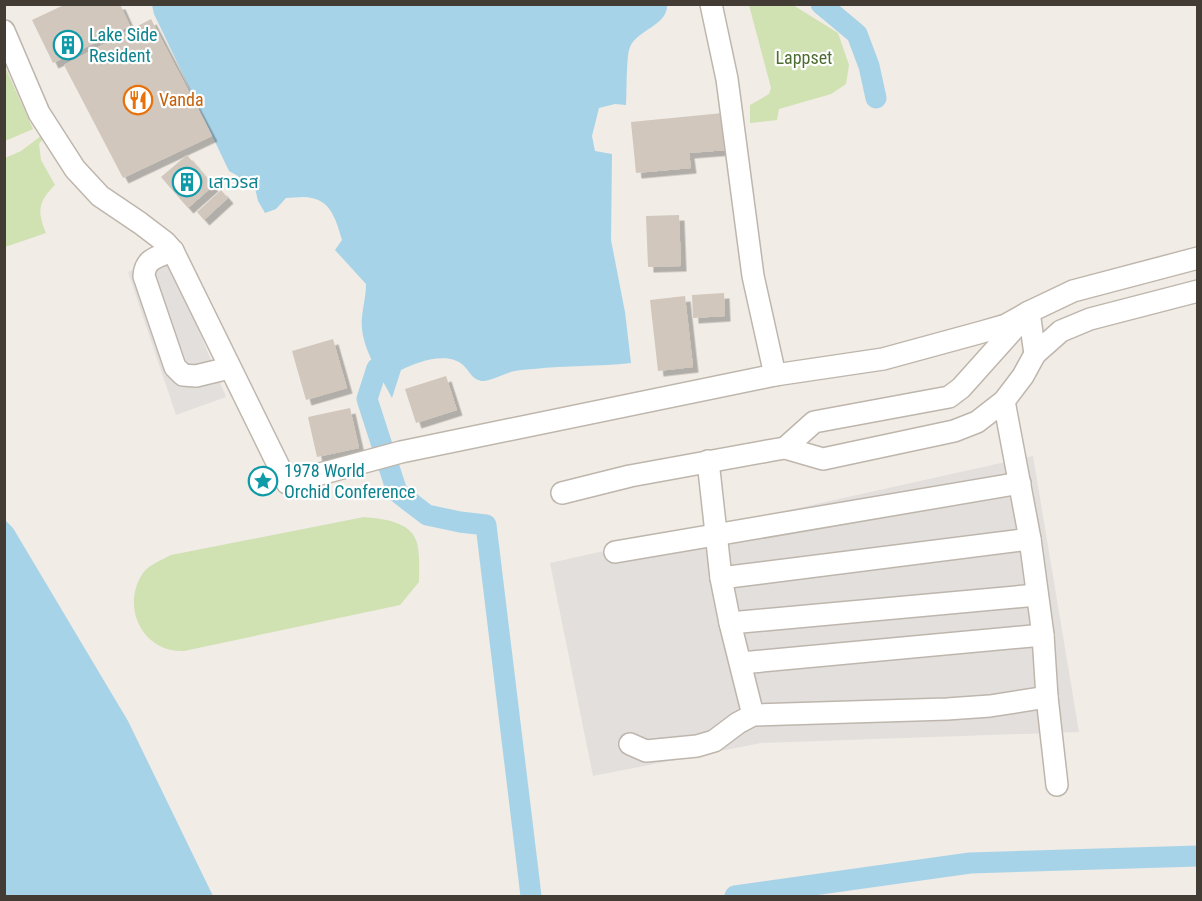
<svg xmlns="http://www.w3.org/2000/svg" width="1202" height="901" viewBox="0 0 1202 901" font-family="'Roboto Condensed','Noto Sans Thai',sans-serif">
<style>
.green{fill:#d0e1b2}
.parking{fill:#e2dfdd}
.water{fill:#a7d3e8}
.lines{fill:none;stroke-linecap:round;stroke-linejoin:round}
.canal{stroke:#a7d3e8;stroke-width:21}
.building{fill:#d1c7bc;filter:url(#shadow)}
.minor-casing{stroke:#beb6ac;stroke-width:24}
.minor{stroke:#fff;stroke-width:21}
.labels{text-anchor:middle;stroke-width:4.5;stroke-linejoin:round;paint-order:stroke}
.culture-label{font-size:18px;fill:#0d838f;stroke:#fff;text-anchor:start}
.park-label{font-size:18px;fill:#4c6d2f;stroke:#fff}
.food-label{font-size:18px;fill:#c56008;stroke:#fff;text-anchor:start}
</style>
<defs>
<filter id="shadow"><feDropShadow dx="5.5" dy="5.5" stdDeviation="0" flood-color="#0004"/></filter>
</defs>
<rect width="100%" height="100%" fill="#f1ece5"/>
<g class="green">
<polygon points="749,5 793,5 838,33 849,65 846,84 831,94 779,109 777,120 750,123 750,105 769,94 771,88"/>
<polygon points="5,67 33,129 5,141 4,141"/>
<path d="M41,136l2,3 -4,5 2,16 14,25c-17,17 -18,26 -9,48l-41,14v-89l16,-7z"/>
<path d="M364,517c19,2 47,4 53,26 3,12 2,27 2,39l-19,23 -216,46c-41,2 -64,-44 -41,-78 7,-9 19,-13 28,-18z"/>
</g>
<g class="parking">
<polygon points="168,255 226,397 176,415 128,272"/>
<polygon points="1033,456 1079,732 761,743 593,776 550,563"/>
</g>
<g class="water">
<path d="M152,5h515c1,20 -30,25 -37,42 -4,9 -3,45 -4,58l-11,-1 -16,4 -7,28 3,15 17,3 -1,86 14,72 6,51c-32,4 -65,2 -97,6 -7,0 -13,1 -19,2 -10,2 -21,9 -31,10 -12,0 -14,-10 -21,-16 -16,-14 -46,-3 -62,5l-9,28c-12,-24 -33,-52 -30,-81 1,-11 4,-21 4,-33l-31,-34 7,-10c-5,-17 -10,-38 -30,-42 -8,-2 -18,0 -26,0l-10,11 -11,4 -7,-12 -3,-13 -10,-2 -7,-10 -9,-5 -75,-157z"/>
<polygon points="5,520 13,528 128,721 213,896 5,896"/>
</g>
<g class="lines">
<g class="canal">
<polyline points="821,4 857,34 869,66 876,98"/>
<polyline points="377,368 367,399 397,492 427,515 460,522 486,525 531,896"/>
<polyline points="735,896 970,863 1198,856"/>
</g>
</g>
<g class="building">
<polygon points="66,4 120,4 130,26 53,63 32,20"/>
<polygon points="151,19 212,136 123,178 64,65"/>
<polygon points="723,113 727,150 689,153 691,168 636,173 631,122"/>
<polygon points="187,155 213,186 188,208 161,177"/>
<polygon points="221,190 228,198 204,220 197,212"/>
<polygon points="679,215 681,266 648,267 646,216"/>
<polygon points="724,293 725,316 693,318 692,295"/>
<polygon points="685,296 693,367 658,371 650,300"/>
<polygon points="333,339 347,388 306,400 292,351"/>
<polygon points="446,376 457,410 416,423 405,389"/>
<polygon points="350,408 359,448 317,457 308,417"/>
</g>
<g class="lines">
<g class="minor-casing">
<g id="minor">
<polyline points="711,4 727,79 753,276 775,375"/>
<polyline points="4,31 39,113 75,169 100,196 140,223 165,242 173,251 287,483 401,452 775,375 883,359 982,332 1006,325 1029,312 1035,354"/>
<path d="M173,251c-15,6 -28,7 -29,25l31,91 8,8 13,1 33,-8"/>
<polyline points="1004,401 1030,539 1043,635 1047,697 1057,785"/>
<polyline points="785,448 814,422 949,397 961,388 1029,312 1073,291 1198,258"/>
<polyline points="708,461 721,578 730,623 753,715"/>
<polyline points="562,493 630,476 773,450 785,448 823,459 954,431 977,422 1004,401 1023,376 1035,354 1061,331 1090,319 1198,291"/>
<polyline points="615,552 1020,483"/>
<polyline points="721,578 1030,539"/>
<polyline points="730,623 1037,595"/>
<polyline points="741,663 1043,635"/>
<polyline points="630,744 646,751 697,746 714,741 738,723 753,715 947,709 990,706 1047,697"/>
</g>
</g>
<use href="#minor" class="minor"/>
</g>
<defs>
<g id="building-ring" transform="scale(1.5)"><circle r="9.5" fill="#fff" stroke="#0f9aa8" stroke-width="1.5"/><path d="M-4-6H4V6H1V3H-1V6H-4ZM-2.5-4.3h1.7v1.8h-1.7ZM.8-4.3h1.7v1.8H.8ZM-2.5-1h1.7V.8h-1.7ZM.8-1h1.7V.8H.8Z" fill="#0f9aa8"/></g>
<g id="restaurant-ring" transform="scale(1.5)"><circle r="9.5" fill="#fff" stroke="#e8710a" stroke-width="1.5"/><path d="M-5-6h1v4h1v-4h1v4h1v-4h1v5L-1.5 .5V6h-2V.5L-5-1ZM5-6V6H3V1.5H1.5Q1.5-4 5-6Z" fill="#e8710a"/></g>
<g id="sight-ring" transform="scale(1.5)"><circle r="9.5" fill="#fff" stroke="#0f9aa8" stroke-width="1.5"/><path d="M0-6L1.8-2.2L6-1.7L2.9 1.2L3.7 5.4L0 3.3L-3.7 5.4L-2.9 1.2L-6-1.7L-1.8-2.2Z" fill="#0f9aa8"/></g>
</defs>
<g fill-rule="evenodd">
<use href="#building-ring" x="68" y="45"/>
<use href="#restaurant-ring" x="138" y="100"/>
<use href="#building-ring" x="187" y="182"/>
<use href="#sight-ring" x="263" y="481"/>
</g>
<g class="labels">
<g class="culture-label">
<text x="89" y="41">Lake Side<tspan x="89" dy="21">Resident</tspan></text>
<text x="208" y="188">เสาวรส</text>
<text x="284" y="477">1978 World<tspan x="284" dy="21">Orchid Conference</tspan></text>
</g>
<g class="park-label">
<text x="804" y="64">Lappset</text>
</g>
<g class="food-label">
<text x="159" y="106">Vanda</text>
</g>
</g>
<rect width="1202" height="901" fill="none" stroke="#423c35" stroke-width="12"/>
</svg>
